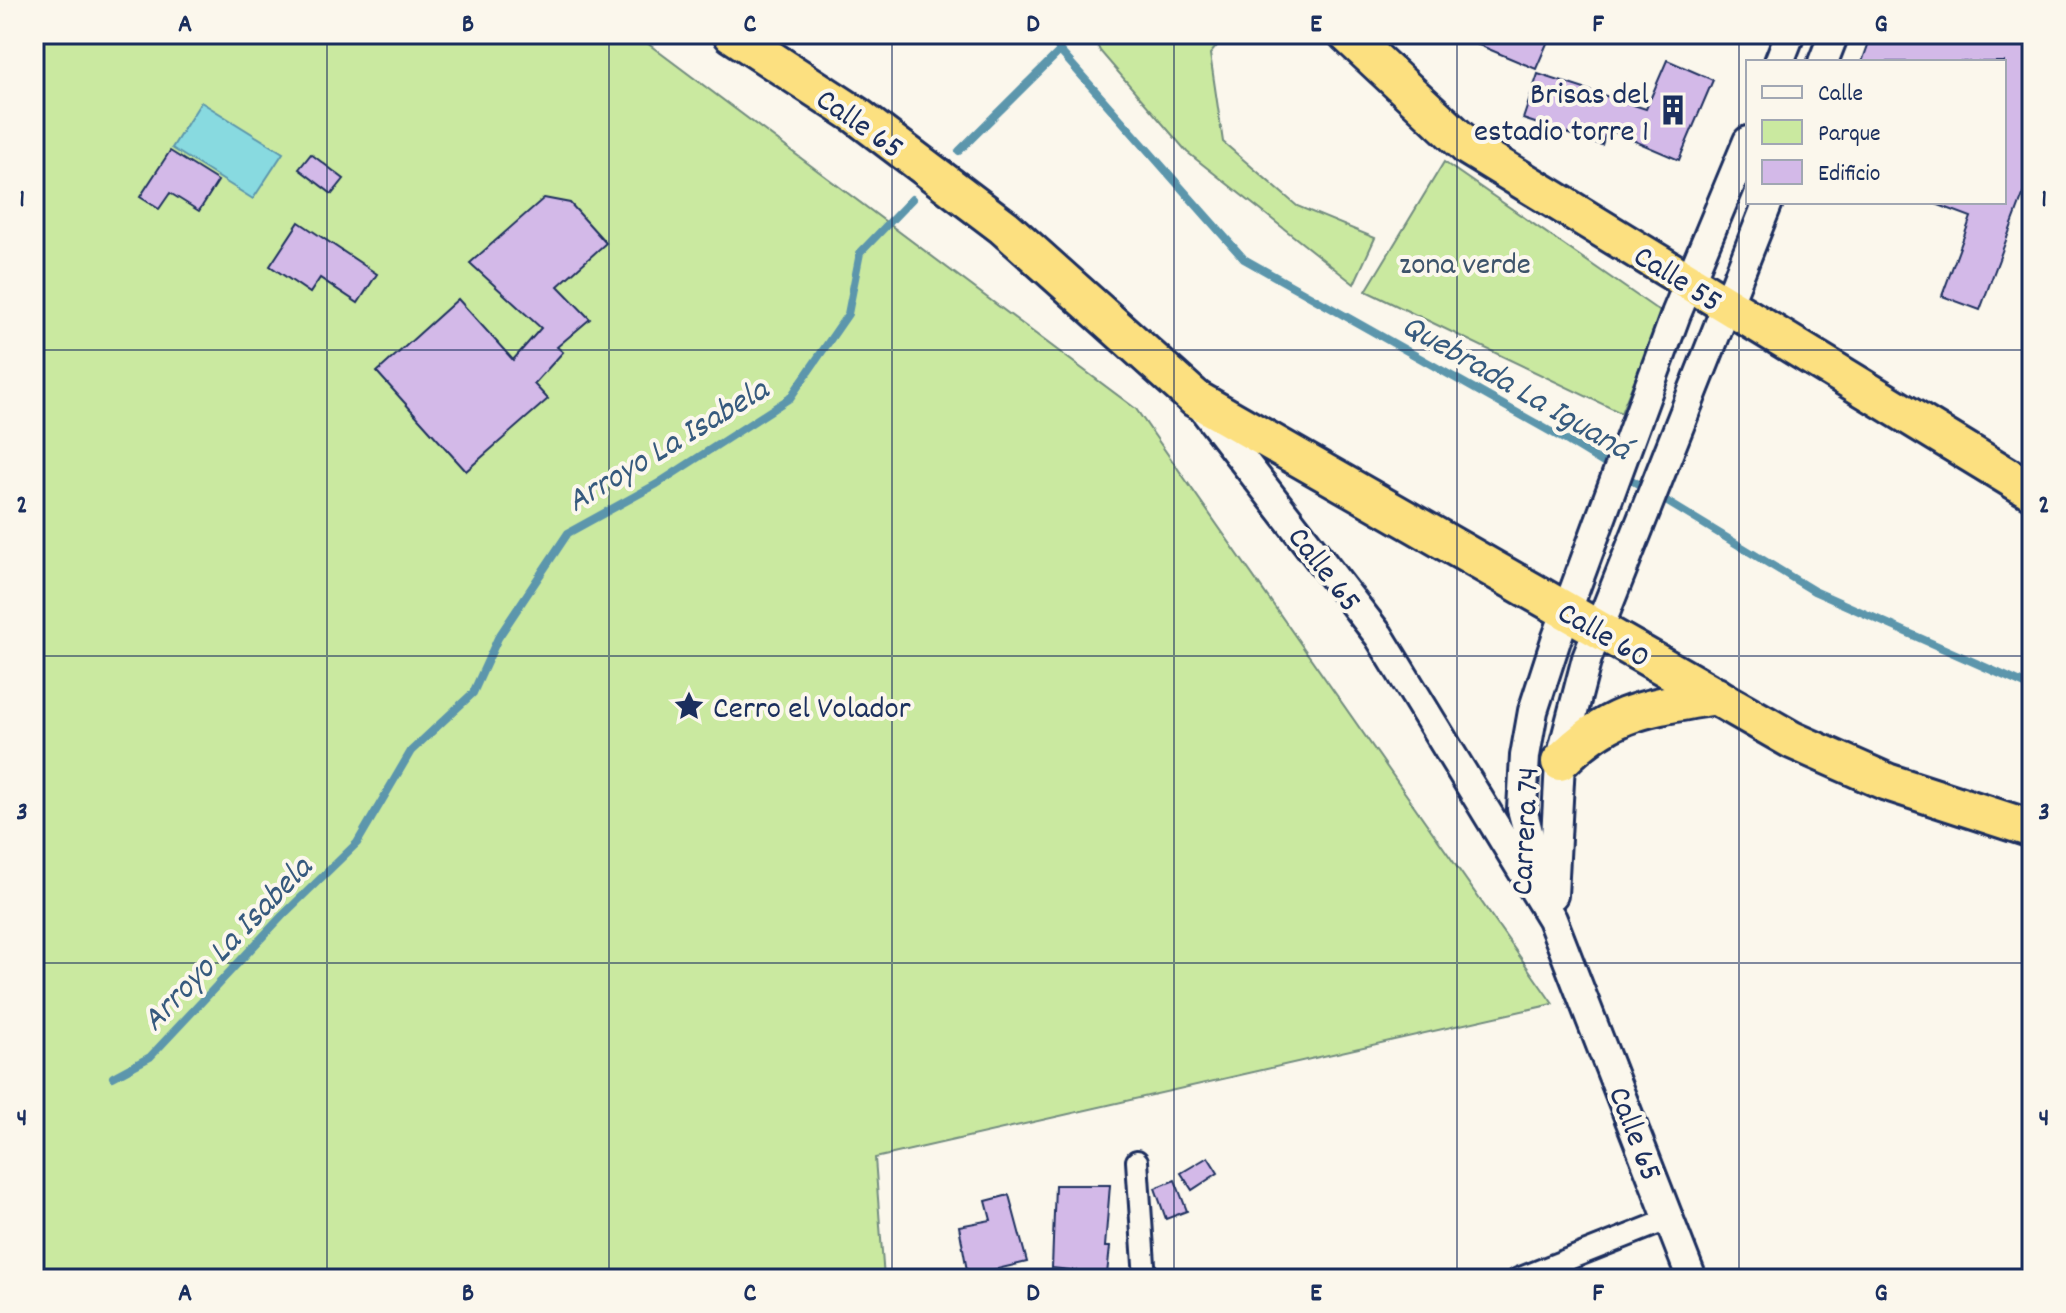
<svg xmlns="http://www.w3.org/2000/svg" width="2066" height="1313" viewBox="0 0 2066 1313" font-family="Dekko,sans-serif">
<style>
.green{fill:#cae9a0;stroke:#728c7f;stroke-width:2}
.water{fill:#88dae0;stroke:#5c96ac;stroke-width:2}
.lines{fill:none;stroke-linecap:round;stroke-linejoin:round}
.stream{stroke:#5c96ac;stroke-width:8}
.building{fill:#d3b9e8;stroke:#1b2f5e;stroke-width:2}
.street-casing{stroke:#1b2f5e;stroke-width:26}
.secondary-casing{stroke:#1b2f5e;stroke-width:34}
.highway-casing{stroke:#1b2f5e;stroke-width:42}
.street{stroke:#fbf7ec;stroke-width:20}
.secondary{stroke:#fbf7ec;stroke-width:28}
.highway{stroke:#fce080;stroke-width:36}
.grid{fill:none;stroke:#1b2f5e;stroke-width:2;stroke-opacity:0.55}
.labels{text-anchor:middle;stroke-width:8;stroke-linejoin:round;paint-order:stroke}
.poi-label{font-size:32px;fill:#1b2f5e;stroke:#fbf7ec;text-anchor:end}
.street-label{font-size:32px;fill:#1b2f5e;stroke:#fbf7ec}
.park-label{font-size:32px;fill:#3e546b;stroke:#fbf7ec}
.water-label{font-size:34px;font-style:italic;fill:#365a7e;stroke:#fbf7ec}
.neatline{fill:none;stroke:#1b2f5e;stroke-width:3}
.grid-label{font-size:26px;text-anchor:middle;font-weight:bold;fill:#1b2f5e}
</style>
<rect width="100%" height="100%" fill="#fbf7ec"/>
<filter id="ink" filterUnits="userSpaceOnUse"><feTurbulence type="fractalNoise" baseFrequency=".0125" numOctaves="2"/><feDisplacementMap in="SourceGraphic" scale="16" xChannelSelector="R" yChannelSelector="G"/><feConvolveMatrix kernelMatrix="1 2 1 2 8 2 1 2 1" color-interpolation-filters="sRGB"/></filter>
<g filter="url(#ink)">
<g class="green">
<polygon points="34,34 635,34 1136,409 1553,1004 875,1158 884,1279 34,1279"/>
<polygon points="1092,34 1227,34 1210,54 1223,142 1297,206 1375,238 1354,284 1187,152 1100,51"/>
<polygon points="1444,162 1662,313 1621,413 1366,291"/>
</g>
<polygon class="water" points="201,102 283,153 253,199 172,148"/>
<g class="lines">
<g class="stream">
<polyline points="1051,34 1060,51 1244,259 1569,442 1814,591 2032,688"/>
<polyline points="959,151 1060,51"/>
<polyline points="113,1077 150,1057 282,916 357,843 411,751 473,693 498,638 568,533 657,484 790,398 848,314 860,253 912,199"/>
</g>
</g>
<g class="building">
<polygon points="1453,34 1551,34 1536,69"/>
<polygon points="1872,34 2032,34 2032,171 1980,310 1942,296 1971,217 1936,204 2004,202 2004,62 1862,62"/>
<polygon points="1667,60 1713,80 1679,160 1607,129 1602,145 1523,119 1538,74 1646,109"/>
<polygon points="170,151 218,181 199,211 170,193 159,209 140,197"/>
<polygon points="311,154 344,179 332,194 299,169"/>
<polygon points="544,198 570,203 606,243 558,286 590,319 557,347 563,352 534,384 548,399 466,471 377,372 458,299 513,360 541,328 470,263"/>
<polygon points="299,222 377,274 358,303 320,278 310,293 270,266"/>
<polygon points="1208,1157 1218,1173 1192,1190 1181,1173"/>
<polygon points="1175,1180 1187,1211 1166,1219 1155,1188"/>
<polygon points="1055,1185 1110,1185 1105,1247 1110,1247 1107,1274 1052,1268"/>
<polygon points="1009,1195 1027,1262 968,1276 959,1226 991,1220 986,1201"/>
</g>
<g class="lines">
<g class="street-casing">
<g id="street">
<polyline points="1137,1161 1145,1279"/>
<polyline points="1518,1279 1670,1219"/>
</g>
</g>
<g class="secondary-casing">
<g id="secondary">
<polyline points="1779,62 1790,34"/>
<polyline points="1823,62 1834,34"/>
<polyline points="1202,407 1379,636 1552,919 1692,1279"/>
<polyline points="1543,888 1522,809 1525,756 1533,711 1556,640 1676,314 1748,141"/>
<polyline points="1553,895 1560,762 1587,658 1768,202"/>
</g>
</g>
<g class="highway-casing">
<g id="highway">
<polyline points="732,34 856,115 1004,227 1196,399 1792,740 1887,782 2032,829"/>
<polyline points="1347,34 1468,147 2032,491"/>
<path d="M1560,762c51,-52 87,-54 156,-66"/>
</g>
</g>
<use href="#street" class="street"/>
<use href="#secondary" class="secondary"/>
<use href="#highway" class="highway"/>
</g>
</g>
<path class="grid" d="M327,34v1245M609,34v1245M892,34v1245M1174,34v1245M1457,34v1245M1739,34v1245M34,350h1998M34,656h1998M34,963h1998"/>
<defs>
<g id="building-bare" transform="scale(2.4)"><path d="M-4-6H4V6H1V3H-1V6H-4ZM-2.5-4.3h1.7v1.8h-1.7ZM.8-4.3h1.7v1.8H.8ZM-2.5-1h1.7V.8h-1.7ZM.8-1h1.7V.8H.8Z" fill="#1b2f5e" stroke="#fbf7ec" stroke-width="2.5" paint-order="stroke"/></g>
<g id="sight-bare" transform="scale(2.4)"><path d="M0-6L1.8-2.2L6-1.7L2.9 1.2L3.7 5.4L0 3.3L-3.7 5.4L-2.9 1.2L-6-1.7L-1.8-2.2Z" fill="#1b2f5e" stroke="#fbf7ec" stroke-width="2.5" paint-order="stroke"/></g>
</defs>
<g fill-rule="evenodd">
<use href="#building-bare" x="1673" y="110"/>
<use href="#sight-bare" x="689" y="706"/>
</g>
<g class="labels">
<g class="poi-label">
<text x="1649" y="103">Brisas del<tspan x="1649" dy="37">estadio torre 1</tspan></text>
<text x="713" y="717" text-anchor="start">Cerro el Volador</text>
</g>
<g class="street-label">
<text transform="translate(861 122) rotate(35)" y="11">Calle 65</text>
<text transform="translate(1679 277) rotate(32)" y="11">Calle 55</text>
<text transform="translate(1326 568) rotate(52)" y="11">Calle 65</text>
<text transform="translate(1605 633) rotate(30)" y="11">Calle 60</text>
<text transform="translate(1523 831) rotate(-87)" y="11">Carrera 74</text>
<text transform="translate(1637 1133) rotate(69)" y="11">Calle 65</text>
</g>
<g class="park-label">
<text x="1465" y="273">zona verde</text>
</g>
<g class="water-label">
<text transform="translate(1518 385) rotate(30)" y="12">Quebrada La Iguaná</text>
<text transform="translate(666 443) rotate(-31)" y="12">Arroyo La Isabela</text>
<text transform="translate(225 942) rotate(-46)" y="12">Arroyo La Isabela</text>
</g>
</g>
<rect width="2066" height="1313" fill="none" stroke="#fbf7ec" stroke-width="88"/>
<rect x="1746" y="60" width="260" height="144" fill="#fbf7ec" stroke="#a1a7b3" stroke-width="2"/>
<rect x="1762" y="86" width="40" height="12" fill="#fbf7ec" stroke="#a1a7b3" stroke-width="2"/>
<text x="1818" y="100" font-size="24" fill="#1b2f5e">Calle</text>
<rect x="1762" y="120" width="40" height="24" fill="#cae9a0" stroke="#a1a7b3" stroke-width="2"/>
<text x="1818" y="140" font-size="24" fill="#1b2f5e">Parque</text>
<rect x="1762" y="160" width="40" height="24" fill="#d3b9e8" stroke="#a1a7b3" stroke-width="2"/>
<text x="1818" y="180" font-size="24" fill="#1b2f5e">Edificio</text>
<rect x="44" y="44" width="1978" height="1225" class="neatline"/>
<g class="grid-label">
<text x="185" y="31">A</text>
<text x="468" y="31">B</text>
<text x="750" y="31">C</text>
<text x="1033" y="31">D</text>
<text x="1316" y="31">E</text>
<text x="1598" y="31">F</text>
<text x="1881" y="31">G</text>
<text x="22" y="206">1</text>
<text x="2044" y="206">1</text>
<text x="22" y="512">2</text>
<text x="2044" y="512">2</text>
<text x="22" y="819">3</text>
<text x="2044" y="819">3</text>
<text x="22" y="1125">4</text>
<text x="2044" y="1125">4</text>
<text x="185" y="1300">A</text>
<text x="468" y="1300">B</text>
<text x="750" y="1300">C</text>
<text x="1033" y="1300">D</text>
<text x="1316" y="1300">E</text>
<text x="1598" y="1300">F</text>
<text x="1881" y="1300">G</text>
</g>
</svg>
